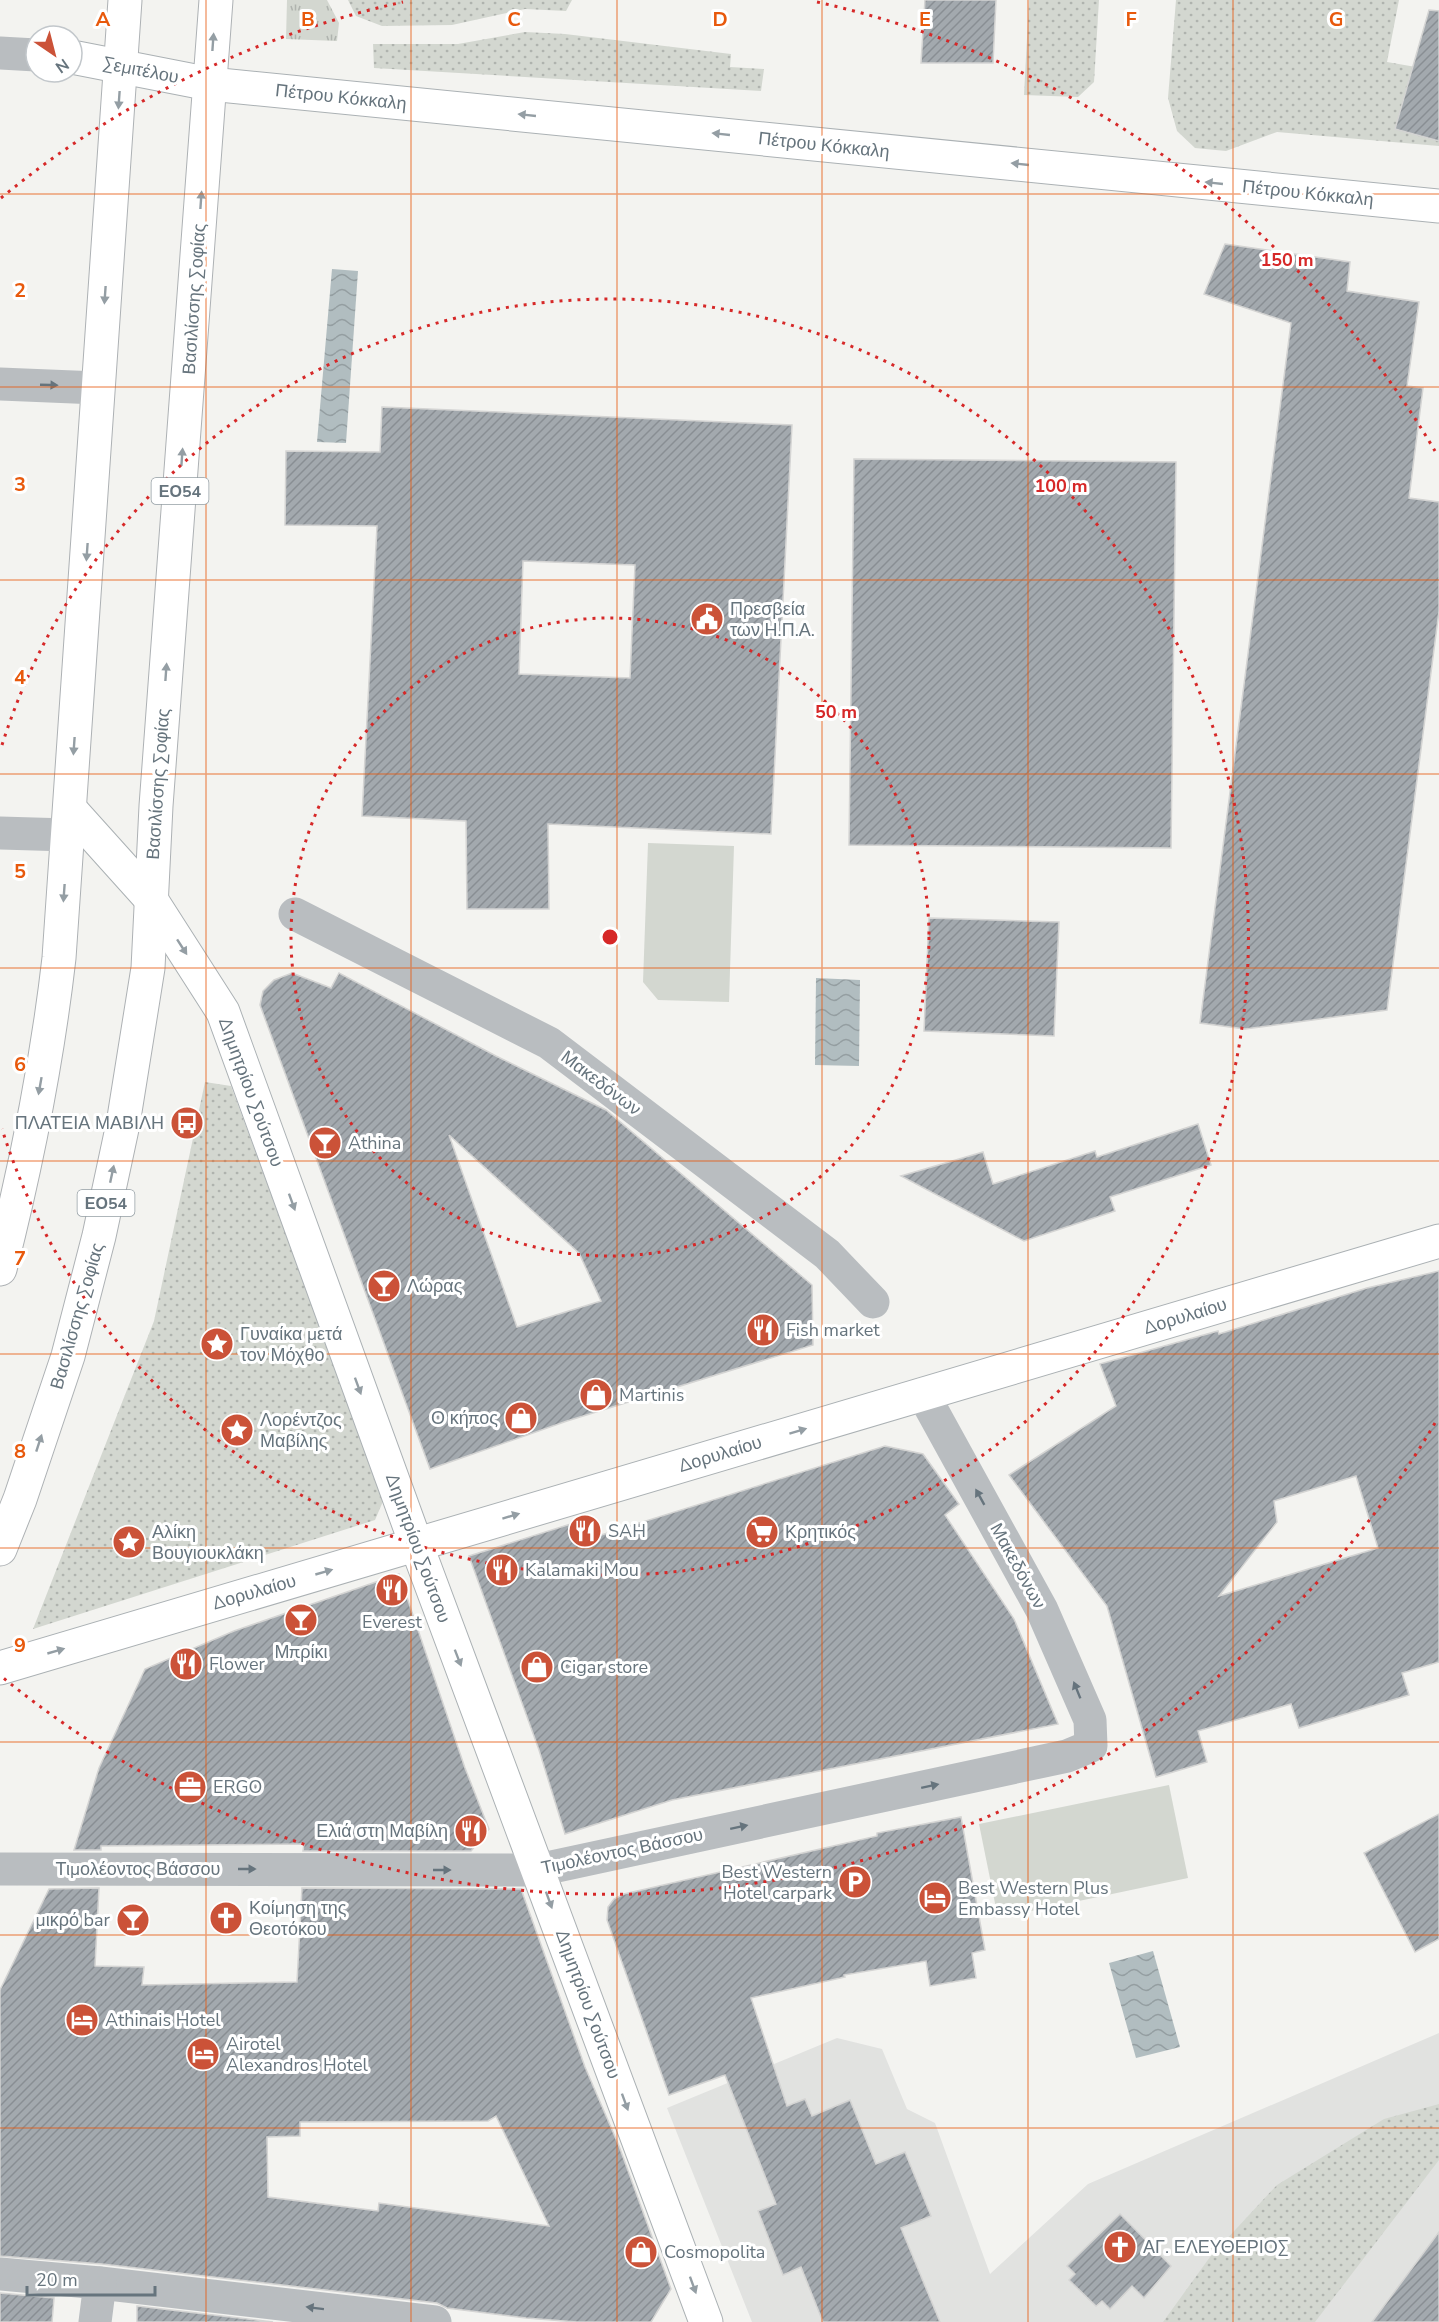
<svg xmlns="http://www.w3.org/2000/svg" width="1439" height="2322" viewBox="0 0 1439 2322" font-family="'Nunito Sans',sans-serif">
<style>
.built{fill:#e1e2e0}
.grass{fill:url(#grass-tufts)}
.park{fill:url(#park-dots)}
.pitch{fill:#d3d7d0}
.water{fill:url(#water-waves)}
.building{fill:url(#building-hatch);stroke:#d4d4d3;stroke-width:1.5;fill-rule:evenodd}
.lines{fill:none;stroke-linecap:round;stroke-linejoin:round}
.secondary-casing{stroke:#abb1b4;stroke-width:35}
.primary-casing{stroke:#adb1b4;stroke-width:35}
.street{stroke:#b9bdc0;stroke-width:33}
.secondary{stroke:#fff;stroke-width:33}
.primary{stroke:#fff;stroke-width:33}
.oneway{fill:#949ea4}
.oneway2{fill:#66747d}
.grid{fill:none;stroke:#e8590c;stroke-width:1.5;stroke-opacity:0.55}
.ring{fill:none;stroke:#d62828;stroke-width:3;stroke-dasharray:3 6}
.labels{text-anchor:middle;stroke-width:6;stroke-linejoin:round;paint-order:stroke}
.shield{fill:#fff;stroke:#949ea4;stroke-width:1.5}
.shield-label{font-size:16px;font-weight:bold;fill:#66747d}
.street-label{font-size:18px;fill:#66747d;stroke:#fff}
.poi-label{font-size:18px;fill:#66747d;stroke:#fff;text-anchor:start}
.grid-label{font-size:20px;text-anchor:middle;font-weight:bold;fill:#e8590c;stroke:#fff;stroke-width:6;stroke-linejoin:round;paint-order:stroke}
.centre{fill:#d62828;stroke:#fff;stroke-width:3}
.ring-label{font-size:18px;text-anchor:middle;font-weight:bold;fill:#d62828;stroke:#fff;stroke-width:6;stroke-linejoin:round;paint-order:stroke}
</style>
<defs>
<pattern id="grass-tufts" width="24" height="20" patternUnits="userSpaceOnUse" patternTransform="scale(1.5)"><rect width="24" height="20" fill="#d3d7d0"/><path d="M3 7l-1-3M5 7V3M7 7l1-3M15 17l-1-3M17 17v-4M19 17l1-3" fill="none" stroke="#afb3ae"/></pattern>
<pattern id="park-dots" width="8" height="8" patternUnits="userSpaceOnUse" patternTransform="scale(1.5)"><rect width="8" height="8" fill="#d3d7d0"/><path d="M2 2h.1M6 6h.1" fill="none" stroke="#afb3ae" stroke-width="1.8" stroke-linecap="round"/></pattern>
<pattern id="water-waves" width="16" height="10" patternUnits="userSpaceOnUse" patternTransform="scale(1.5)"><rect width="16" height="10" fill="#b1bdc0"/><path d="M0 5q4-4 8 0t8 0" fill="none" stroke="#949ea1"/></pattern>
<pattern id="building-hatch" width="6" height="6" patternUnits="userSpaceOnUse" patternTransform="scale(1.5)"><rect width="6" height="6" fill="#a3a9ae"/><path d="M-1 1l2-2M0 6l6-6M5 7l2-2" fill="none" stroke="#898e93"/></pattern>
</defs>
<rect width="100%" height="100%" fill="#f3f3f0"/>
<polygon class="built" points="1439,2033 1439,2322 752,2322 667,2108 837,2038 882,2049 907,2109 935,2123 990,2274 1088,2184"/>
<polygon class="grass" points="287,0 327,0 339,23 337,41 286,39"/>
<g class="park">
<polygon points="348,0 572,0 566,11 525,9 452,25 382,26 356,16"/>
<polygon points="1029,0 1099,0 1094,82 1078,97 1024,95"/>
<polygon points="1176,0 1399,0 1387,62 1439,71 1439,146 1277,132 1226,151 1195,148 1177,131 1168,98"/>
<polygon points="525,32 565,34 731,54 730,67 764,69 761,91 374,68 373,44 458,44"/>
<polygon points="205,1082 231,1086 384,1499 375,1520 33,1629 154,1321"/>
<polygon points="1439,2104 1439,2160 1315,2322 1163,2322 1210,2257 1277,2185 1384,2119"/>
</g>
<g class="pitch">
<polygon points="648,843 734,846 729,1002 658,1000 643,982"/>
<polygon points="1169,1785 1188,1878 998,1918 979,1824"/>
</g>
<g class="water">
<polygon points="332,269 358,271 346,443 317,442"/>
<polygon points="816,978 860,980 859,1066 815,1065"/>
<polygon points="1153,1951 1180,2047 1136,2058 1109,1963"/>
</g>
<g class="building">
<polygon points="925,0 996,0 993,63 921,63"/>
<polygon points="1429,10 1439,11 1439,141 1395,129"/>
<polygon points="1225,244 1350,262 1347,291 1419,302 1407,386 1423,388 1409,498 1439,502 1439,611 1387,1010 1245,1029 1200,1023 1291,323 1204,294"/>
<path d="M382,407l410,18 -21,409 -223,-10 1,85h-82l-1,-88 -104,-5 15,-290 -92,-1 1,-74 94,1zM523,561l112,4 -5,113 -111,-4z"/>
<polygon points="854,459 1176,462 1171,848 849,845"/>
<polygon points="929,918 1059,922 1054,1036 924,1031"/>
<path d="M292,973l39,15 8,-15 157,83 110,54 206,175 1,60 -246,76 -137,48 -170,-464 3,-14 11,-11zM449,1135l130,118 22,48 -84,26z"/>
<polygon points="1198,1124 1211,1165 1110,1197 1115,1211 1024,1241 901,1176 983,1152 993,1184 1095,1151 1097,1157"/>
<path d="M1439,1271v391l-37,11 7,22 -110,33 -8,-24 -93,27 9,31 -51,15 -49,-171 -98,-131 107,-69 -16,-42 118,-33 1,3 148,-46zM1356,1476l22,72 -159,48 58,-74 -3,-21z"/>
<polygon points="885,1446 923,1454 959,1504 945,1515 1014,1619 1058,1724 672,1800 565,1834 539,1750 469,1556 593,1517 598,1536"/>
<polygon points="399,1574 465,1768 489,1829 471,1851 303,1851 304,1844 101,1846 101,1850 74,1850 99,1768 145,1669 234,1631"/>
<polygon points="1439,1814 1439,1939 1415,1952 1364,1853"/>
<polygon points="961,1817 985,1950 972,1953 976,1978 930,1986 926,1961 844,1975 845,1977 751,1998 787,2106 805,2099 812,2116 850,2100 876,2164 905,2152 931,2216 901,2228 940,2322 823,2322 801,2267 783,2275 758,2211 776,2204 725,2075 669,2095 607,1920 608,1907 614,1899 624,1894 877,1836 877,1833"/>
<path d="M99,1888l-4,78 49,1 -2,18 155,-3 5,-94 219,1 64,178 34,79 52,143 -20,33h-74l-51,-4 -79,-10 -10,-5 -335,-39 -102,-8v-266l49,-101zM496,2116l53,110 -170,-23 -1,8 -110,-14 -1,-60 33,-1v-14l188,-1z"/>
<polygon points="1120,2214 1171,2266 1144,2298 1132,2286 1110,2309 1102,2301 1096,2306 1069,2280 1075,2274 1067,2266"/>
<polygon points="1439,2232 1439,2322 1372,2322"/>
<polygon points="0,2293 54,2298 52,2322 0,2322"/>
<polygon points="137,2306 273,2322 137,2322"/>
</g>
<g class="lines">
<g class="secondary-casing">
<g id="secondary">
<polyline points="77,58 210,84 1439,206"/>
<polyline points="70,809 150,898 223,1012 416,1544 706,2322"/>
<polyline points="0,1668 1439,1241"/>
</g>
</g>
<g class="primary-casing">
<g id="primary">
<path d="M0,1269c26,-102 47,-206 59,-311l66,-958"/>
<polyline points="0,1549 20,1499 68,1356 99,1236 123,1124 148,968 156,806 216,0"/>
</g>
</g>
<g class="street">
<polyline points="0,53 36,55"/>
<polyline points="0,384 98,388"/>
<polyline points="0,833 68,835"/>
<polyline points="295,914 549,1043 827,1254 873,1302"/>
<polyline points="0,1869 538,1870 1067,1756 1091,1746 1090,1720 1042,1610 923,1394"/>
<polyline points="0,2274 100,2283 435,2322"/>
<polyline points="95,2322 100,2283"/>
</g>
<use href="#secondary" class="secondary"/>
<use href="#primary" class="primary"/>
</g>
<defs><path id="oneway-solid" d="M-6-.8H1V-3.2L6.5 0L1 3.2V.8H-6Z" transform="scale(1.5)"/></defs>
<g class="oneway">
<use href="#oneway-solid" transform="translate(213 42) rotate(-86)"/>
<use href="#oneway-solid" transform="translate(119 100) rotate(94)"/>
<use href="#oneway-solid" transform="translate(527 115) rotate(-174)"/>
<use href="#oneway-solid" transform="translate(721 134) rotate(-174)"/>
<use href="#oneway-solid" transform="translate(1020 164) rotate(-174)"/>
<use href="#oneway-solid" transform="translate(1214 183) rotate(-174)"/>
<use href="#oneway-solid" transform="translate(201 200) rotate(-86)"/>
<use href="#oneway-solid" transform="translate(105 295) rotate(94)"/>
<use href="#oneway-solid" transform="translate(182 457) rotate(-86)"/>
<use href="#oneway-solid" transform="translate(87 552) rotate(94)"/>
<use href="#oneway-solid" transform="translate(166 672) rotate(-86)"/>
<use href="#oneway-solid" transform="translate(74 746) rotate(94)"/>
<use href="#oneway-solid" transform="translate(64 893) rotate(94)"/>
<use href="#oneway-solid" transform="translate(182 947) rotate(57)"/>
<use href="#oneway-solid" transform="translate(40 1086) rotate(100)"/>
<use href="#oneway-solid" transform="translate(112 1174) rotate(-78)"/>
<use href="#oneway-solid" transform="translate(292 1202) rotate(70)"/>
<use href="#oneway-solid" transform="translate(358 1386) rotate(70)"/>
<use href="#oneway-solid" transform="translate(798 1431) rotate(-17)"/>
<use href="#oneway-solid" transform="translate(39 1443) rotate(-72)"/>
<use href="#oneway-solid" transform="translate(511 1516) rotate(-17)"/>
<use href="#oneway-solid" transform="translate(324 1572) rotate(-16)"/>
<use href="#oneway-solid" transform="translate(56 1651) rotate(-16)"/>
<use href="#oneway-solid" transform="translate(458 1658) rotate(69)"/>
<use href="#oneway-solid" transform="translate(549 1900) rotate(70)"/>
<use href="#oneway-solid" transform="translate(625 2102) rotate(70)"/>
<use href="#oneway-solid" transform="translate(693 2285) rotate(70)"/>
</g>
<g class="oneway2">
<use href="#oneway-solid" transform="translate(49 385) rotate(2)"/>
<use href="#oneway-solid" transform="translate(980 1497) rotate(-119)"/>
<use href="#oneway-solid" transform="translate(1077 1690) rotate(-112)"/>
<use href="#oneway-solid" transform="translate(930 1786) rotate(-12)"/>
<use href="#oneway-solid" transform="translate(739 1827) rotate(-12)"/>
<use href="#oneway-solid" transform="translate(247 1869)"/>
<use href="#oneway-solid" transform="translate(442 1870)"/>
<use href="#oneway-solid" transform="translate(315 2308) rotate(-173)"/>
</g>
<path class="grid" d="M206,0v2322M411,0v2322M617,0v2322M822,0v2322M1028,0v2322M1233,0v2322M0,194h1439M0,387h1439M0,580h1439M0,774h1439M0,968h1439M0,1161h1439M0,1354h1439M0,1548h1439M0,1742h1439M0,1935h1439M0,2128h1439"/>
<g class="ring">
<circle cx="610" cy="937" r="319"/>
<path d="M2 745A638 638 0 1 1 2 1129"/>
<path d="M1435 1423A958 958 0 0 1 1 1676M1 198A958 958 0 0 1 403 2M817 2A958 958 0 0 1 1435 451"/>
</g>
<defs>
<g id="civic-disc" transform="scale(1.725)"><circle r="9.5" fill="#cb5238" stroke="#fff"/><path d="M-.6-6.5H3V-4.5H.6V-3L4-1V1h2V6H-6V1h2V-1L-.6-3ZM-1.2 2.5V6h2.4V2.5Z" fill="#fff"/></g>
<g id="bus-disc" transform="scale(1.725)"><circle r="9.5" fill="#cb5238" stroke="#fff"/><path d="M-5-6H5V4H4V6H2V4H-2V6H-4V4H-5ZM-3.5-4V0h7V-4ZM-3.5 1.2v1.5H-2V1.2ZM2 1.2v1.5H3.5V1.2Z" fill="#fff"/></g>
<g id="bar-disc" transform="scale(1.725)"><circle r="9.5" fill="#cb5238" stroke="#fff"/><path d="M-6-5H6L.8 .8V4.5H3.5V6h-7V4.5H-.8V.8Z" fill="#fff"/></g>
<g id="restaurant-disc" transform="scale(1.725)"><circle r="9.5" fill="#cb5238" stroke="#fff"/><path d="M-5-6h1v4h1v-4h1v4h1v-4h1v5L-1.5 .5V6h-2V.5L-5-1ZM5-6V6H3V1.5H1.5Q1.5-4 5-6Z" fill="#fff"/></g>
<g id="sight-disc" transform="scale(1.725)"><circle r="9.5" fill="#cb5238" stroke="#fff"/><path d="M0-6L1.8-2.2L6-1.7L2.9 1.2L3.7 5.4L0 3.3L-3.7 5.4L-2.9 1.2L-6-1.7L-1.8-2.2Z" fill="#fff"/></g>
<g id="shop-disc" transform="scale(1.725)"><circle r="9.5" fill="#cb5238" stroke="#fff"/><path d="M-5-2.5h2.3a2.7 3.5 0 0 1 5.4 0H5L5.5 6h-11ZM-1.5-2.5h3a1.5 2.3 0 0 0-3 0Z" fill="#fff"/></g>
<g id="supermarket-disc" transform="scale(1.725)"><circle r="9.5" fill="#cb5238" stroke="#fff"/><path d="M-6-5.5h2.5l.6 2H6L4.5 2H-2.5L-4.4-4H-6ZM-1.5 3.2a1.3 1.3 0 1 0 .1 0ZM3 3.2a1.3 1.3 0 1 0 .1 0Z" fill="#fff"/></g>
<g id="office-disc" transform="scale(1.725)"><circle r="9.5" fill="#cb5238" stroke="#fff"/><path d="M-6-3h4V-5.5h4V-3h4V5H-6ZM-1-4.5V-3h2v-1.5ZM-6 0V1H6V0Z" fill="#fff"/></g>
<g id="parking-disc" transform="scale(1.725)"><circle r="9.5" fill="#cb5238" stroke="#fff"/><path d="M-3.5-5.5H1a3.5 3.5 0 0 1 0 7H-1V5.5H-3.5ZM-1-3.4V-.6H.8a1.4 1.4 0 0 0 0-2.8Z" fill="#fff"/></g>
<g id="hotel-disc" transform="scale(1.725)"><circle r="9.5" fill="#cb5238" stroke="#fff"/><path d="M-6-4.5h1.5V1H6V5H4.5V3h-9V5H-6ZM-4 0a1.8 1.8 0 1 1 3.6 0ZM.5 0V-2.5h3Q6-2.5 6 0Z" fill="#fff"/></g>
<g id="church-disc" transform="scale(1.725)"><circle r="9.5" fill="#cb5238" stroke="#fff"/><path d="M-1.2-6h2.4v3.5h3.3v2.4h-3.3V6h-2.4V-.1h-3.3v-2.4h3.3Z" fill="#fff"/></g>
</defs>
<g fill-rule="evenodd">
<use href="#civic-disc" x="707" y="619"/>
<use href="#bus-disc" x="187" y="1123"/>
<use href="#bar-disc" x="325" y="1143"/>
<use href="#bar-disc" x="384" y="1286"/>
<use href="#restaurant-disc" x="763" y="1330"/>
<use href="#sight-disc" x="217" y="1344"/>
<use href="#shop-disc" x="596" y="1395"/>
<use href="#shop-disc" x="521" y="1418"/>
<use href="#sight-disc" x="237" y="1430"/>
<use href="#restaurant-disc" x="585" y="1531"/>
<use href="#supermarket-disc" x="762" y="1532"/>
<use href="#sight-disc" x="129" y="1542"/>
<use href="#restaurant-disc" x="502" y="1570"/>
<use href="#restaurant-disc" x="392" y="1590"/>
<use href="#bar-disc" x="301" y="1620"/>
<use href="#restaurant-disc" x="186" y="1664"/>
<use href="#shop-disc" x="537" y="1667"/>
<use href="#office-disc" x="190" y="1787"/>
<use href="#restaurant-disc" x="471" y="1831"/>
<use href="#parking-disc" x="855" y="1882"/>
<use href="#hotel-disc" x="935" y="1898"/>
<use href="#church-disc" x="226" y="1918"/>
<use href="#bar-disc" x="133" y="1920"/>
<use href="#hotel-disc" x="82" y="2020"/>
<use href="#hotel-disc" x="203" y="2054"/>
<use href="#church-disc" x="1120" y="2247"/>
<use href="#shop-disc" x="641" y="2252"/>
</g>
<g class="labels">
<g class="shield">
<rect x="151.5" y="478" width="57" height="26" rx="4.5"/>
<rect x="77.5" y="1190" width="57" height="26" rx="4.5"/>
</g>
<g class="shield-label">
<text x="180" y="497">ΕΟ54</text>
<text x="106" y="1209">ΕΟ54</text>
</g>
<g class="street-label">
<text transform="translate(141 70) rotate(11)" y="6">Σεμιτέλου</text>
<text transform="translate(341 97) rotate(6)" y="6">Πέτρου Κόκκαλη</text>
<text transform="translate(824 145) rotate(6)" y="6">Πέτρου Κόκκαλη</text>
<text transform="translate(1308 193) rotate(6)" y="6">Πέτρου Κόκκαλη</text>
<text transform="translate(194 299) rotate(-86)" y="6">Βασιλίσσης Σοφίας</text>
<text transform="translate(158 784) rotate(-86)" y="6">Βασιλίσσης Σοφίας</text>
<text transform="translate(601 1083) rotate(37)" y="6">Μακεδόνων</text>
<text transform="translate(251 1092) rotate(70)" y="6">Δημητρίου Σούτσου</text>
<text transform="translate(77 1316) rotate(-74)" y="6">Βασιλίσσης Σοφίας</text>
<text transform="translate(1185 1316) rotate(-17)" y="6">Δορυλαίου</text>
<text transform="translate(720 1454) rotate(-17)" y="6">Δορυλαίου</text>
<text transform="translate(418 1548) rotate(70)" y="6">Δημητρίου Σούτσου</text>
<text transform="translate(1018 1566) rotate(61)" y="6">Μακεδόνων</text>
<text transform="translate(254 1592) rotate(-16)" y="6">Δορυλαίου</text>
<text transform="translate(622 1851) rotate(-12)" y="6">Τιμολέοντος Βάσσου</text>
<text x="138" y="1875">Τιμολέοντος Βάσσου</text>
<text transform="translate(588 2004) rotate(70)" y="6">Δημητρίου Σούτσου</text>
</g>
<g class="poi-label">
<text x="730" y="615">Πρεσβεία<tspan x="730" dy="21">των Η.Π.Α.</tspan></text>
<text x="164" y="1129" text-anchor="end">ΠΛΑΤΕΙΑ ΜΑΒΙΛΗ</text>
<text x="348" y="1149">Athina</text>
<text x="407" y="1292">Λώρας</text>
<text x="786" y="1336">Fish market</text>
<text x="240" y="1340">Γυναίκα μετά<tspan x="240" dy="21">τον Μόχθο</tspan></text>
<text x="619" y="1401">Martinis</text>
<text x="498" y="1424" text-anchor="end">Ο κήπος</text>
<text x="260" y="1426">Λορέντζος<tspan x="260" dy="21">Μαβίλης</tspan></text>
<text x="608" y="1537">SAH</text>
<text x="152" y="1538">Αλίκη<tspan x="152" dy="21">Βουγιουκλάκη</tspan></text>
<text x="785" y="1538">Κρητικός</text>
<text x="525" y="1576">Kalamaki Mou</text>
<text x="392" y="1628" text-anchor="middle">Everest</text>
<text x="301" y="1658" text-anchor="middle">Μπρίκι</text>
<text x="209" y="1670">Flower</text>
<text x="560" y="1673">Cigar store</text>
<text x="213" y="1793">ERGO</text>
<text x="448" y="1837" text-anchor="end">Ελιά στη Μαβίλη</text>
<text x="832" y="1878" text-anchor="end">Best Western<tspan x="832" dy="21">Hotel carpark</tspan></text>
<text x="958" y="1894">Best Western Plus<tspan x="958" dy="21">Embassy Hotel</tspan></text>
<text x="249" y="1914">Κοίμηση της<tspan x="249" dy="21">Θεοτόκου</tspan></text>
<text x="110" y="1926" text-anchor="end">μικρό bar</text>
<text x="105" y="2026">Athinais Hotel</text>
<text x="226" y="2050">Airotel<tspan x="226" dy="21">Alexandros Hotel</tspan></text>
<text x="1143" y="2253">ΑΓ. ΕΛΕΥΘΕΡΙΟΣ</text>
<text x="664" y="2258">Cosmopolita</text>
</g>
</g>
<g class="grid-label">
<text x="103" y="26">A</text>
<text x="308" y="26">B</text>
<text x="514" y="26">C</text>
<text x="720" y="26">D</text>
<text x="925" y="26">E</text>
<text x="1131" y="26">F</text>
<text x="1336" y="26">G</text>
<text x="20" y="297">2</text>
<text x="20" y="491">3</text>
<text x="20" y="684">4</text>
<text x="20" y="878">5</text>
<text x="20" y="1071">6</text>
<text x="20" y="1265">7</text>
<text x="20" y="1458">8</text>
<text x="20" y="1652">9</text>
</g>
<circle cx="610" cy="937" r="9" class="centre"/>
<g class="ring-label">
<text x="1287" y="266">150 m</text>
<text x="1061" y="492">100 m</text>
<text x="836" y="718">50 m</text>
</g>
<g transform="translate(54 54) rotate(145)"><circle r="28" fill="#ffffff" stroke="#c2c7cb" stroke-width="1.5"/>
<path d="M0-4.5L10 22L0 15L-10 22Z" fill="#cb5238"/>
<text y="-9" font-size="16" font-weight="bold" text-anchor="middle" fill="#66747d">N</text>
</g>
<path d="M27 2286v9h128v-9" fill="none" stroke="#66747d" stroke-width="3"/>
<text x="36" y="2286" font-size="18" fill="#66747d" stroke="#ffffff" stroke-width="4.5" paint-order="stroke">20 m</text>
</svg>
